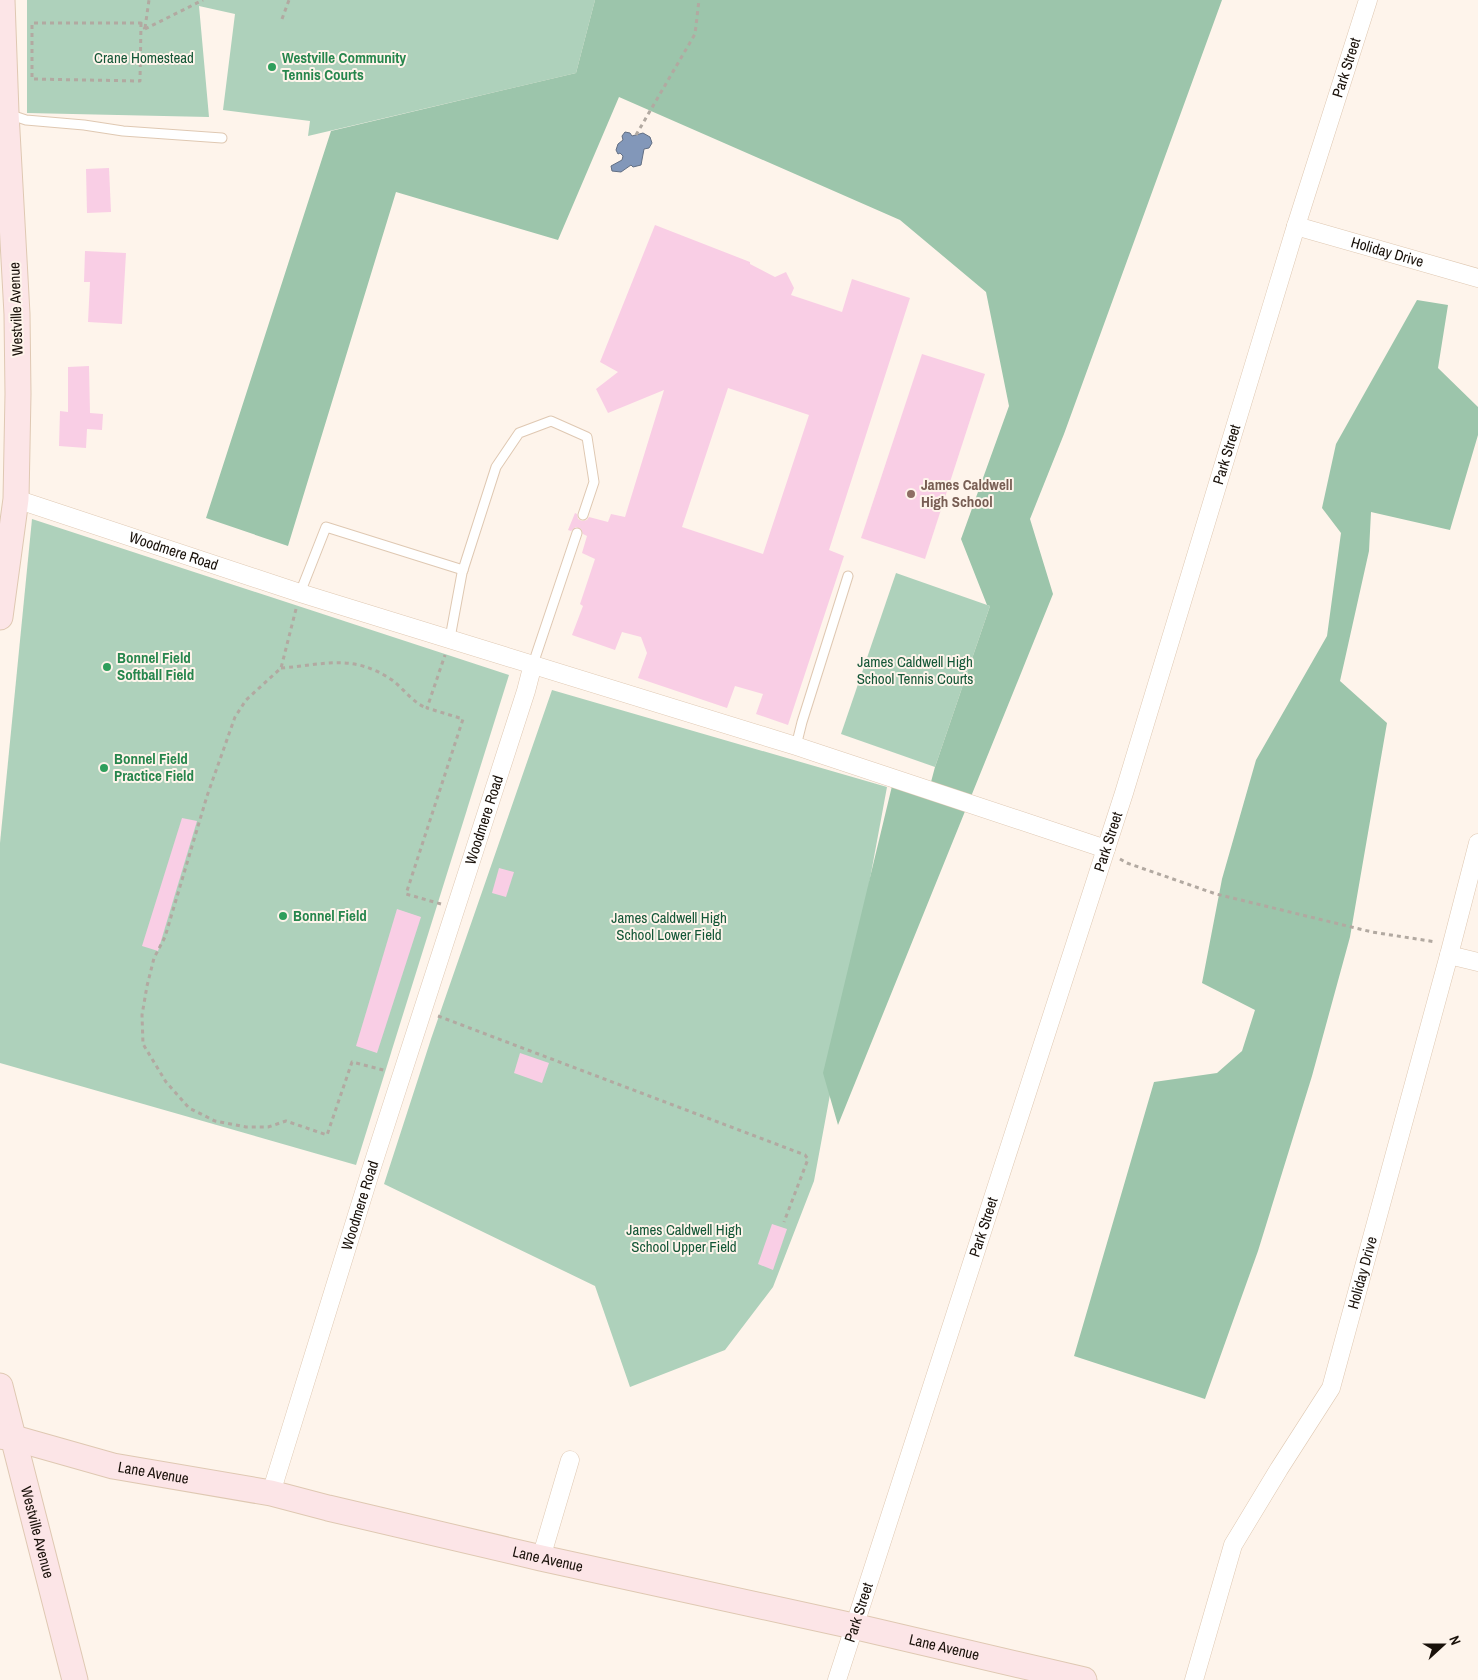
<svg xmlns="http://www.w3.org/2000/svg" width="1478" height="1680" viewBox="0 0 1478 1680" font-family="'Archivo Narrow',sans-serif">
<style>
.green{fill:#aed1bb}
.forest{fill:#9cc5ab}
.water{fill:#8297b9;stroke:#626f84}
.building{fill:#f9cee5;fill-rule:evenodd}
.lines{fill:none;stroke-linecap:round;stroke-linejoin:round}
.lane-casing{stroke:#dfc8b2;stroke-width:11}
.street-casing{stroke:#dfc8b2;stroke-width:19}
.secondary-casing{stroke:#dfc8b2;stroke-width:27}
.path{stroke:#b2a9a1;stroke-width:3;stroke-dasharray:4 4;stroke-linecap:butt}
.lane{stroke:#fff;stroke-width:9}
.street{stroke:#fff;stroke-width:18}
.secondary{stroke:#fce5e7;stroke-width:25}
.leisure-dot{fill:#2e9e5b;stroke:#fef4eb;stroke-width:2}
.education-dot{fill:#8d6e63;stroke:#fef4eb;stroke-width:2}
.labels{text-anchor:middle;stroke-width:4;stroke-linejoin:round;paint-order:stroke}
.park-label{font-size:15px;fill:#135636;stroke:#fef4eb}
.leisure-label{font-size:15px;font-weight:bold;fill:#27864d;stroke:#fef4eb;text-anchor:start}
.street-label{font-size:15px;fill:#19110a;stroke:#fef4eb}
.education-label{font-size:15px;font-weight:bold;fill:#785e54;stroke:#fef4eb;text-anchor:start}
</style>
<rect width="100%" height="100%" fill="#fef4eb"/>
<g class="green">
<polygon points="27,0 595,0 576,73 308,136 310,121 223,110 235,14 199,6 209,117 27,113"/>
<polygon points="32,519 509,675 356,1165 0,1063 0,843"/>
<polygon points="896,573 990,606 935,767 841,734"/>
<polygon points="552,690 887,787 814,1181 773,1287 725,1350 630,1387 595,1286 384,1184 431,1039"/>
</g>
<g class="forest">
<polygon points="595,0 1222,0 1064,434 1030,519 1053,594 838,1125 823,1073 892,786 927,797 935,767 990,606 987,605 961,539 1009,406 986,292 900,220 619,97 558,240 396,192 288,546 206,518 331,131 576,73"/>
<polygon points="1417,300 1448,305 1438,368 1478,407 1478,435 1450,530 1371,512 1369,551 1340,681 1387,723 1350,937 1312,1076 1258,1251 1205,1399 1074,1356 1154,1082 1217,1073 1242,1051 1255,1010 1202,983 1222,879 1256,760 1327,636 1341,533 1322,508 1336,444"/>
</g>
<polygon class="water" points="625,132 630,133 632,136 643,133 650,137 652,143 649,148 644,149 641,165 633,167 631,165 621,172 612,171 611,166 622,160 623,156 620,153 618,154 616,150 618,144 623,140 622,136"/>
<g class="building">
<polygon points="109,168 111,212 87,213 86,169"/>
<path d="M655,225l95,37v2l25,13 11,-5 8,16 -3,7 51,17 10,-33 58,19 -81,252 15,6 -56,169 -32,-11 7,-20 -28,-8 -8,22 -89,-30 9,-25 -6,-16 -19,-5 -7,18 -43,-15 11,-29 -3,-2 15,-45 -13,-6 5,-17 -4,-2 -2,-5 -5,-2 -5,4 -3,-1 7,-17 2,1 1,5 4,2 5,-1 2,-3 19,5 3,-8 14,3 39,-127 -56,23 -12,-24 22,-17 -18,-10zM728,388l81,27 -46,139 -81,-27z"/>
<polygon points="85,251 126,253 122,324 88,322 90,282 84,282"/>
<polygon points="922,354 985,374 925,559 861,538"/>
<polygon points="89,366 90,413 103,414 102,430 87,429 86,448 59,446 60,411 68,412 68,367"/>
<polygon points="182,818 197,821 158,951 142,946"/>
<polygon points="499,868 514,872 506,897 492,893"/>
<polygon points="397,909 421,917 377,1053 356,1046"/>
<polygon points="520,1053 549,1063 542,1083 514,1073"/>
<polygon points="772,1224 787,1229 773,1270 758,1264"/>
</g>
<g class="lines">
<g class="lane-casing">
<g id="lane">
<polyline points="8,114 26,120 84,125 123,131 222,138"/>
<polyline points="300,593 326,527 463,570"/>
<polyline points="450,638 462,573 496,467 519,433 551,421 587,437 594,482 583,515"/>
<polyline points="533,664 577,533"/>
<polyline points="796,746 802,722 848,576"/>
</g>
</g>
<g class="street-casing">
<g id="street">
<path id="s1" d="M1296,226l182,52"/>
<path id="s2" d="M16,499l284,94 496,153 310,103"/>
<polyline points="1449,955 1478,962"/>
<path id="s3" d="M271,1493l99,-320 156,-482 7,-27"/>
<polyline points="541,1558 570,1460"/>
<path id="s4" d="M837,1680l287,-887 172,-567 72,-226"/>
<path id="s5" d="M1194,1680l39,-135 46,-76 52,-81 118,-433 29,-112"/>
</g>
</g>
<g class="secondary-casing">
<g id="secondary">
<polyline points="0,617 16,499 18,394 17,314 6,113 2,0"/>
<path id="s6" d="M0,1386l75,294"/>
<path id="s7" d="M0,1436l14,2 99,28 158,27 57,15 213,50 312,68 231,54"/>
</g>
</g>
<g class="path">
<polyline points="282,19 289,0"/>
<polyline points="141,23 140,81 32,79 32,23 141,23 145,29"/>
<polyline points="145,28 149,0"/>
<polyline points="145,29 203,0"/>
<polyline points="636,135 695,34 699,0"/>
<polyline points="296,609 281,668 246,700 235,717 207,796 165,937 154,958 147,986 142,1015 143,1044 166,1082 189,1108 215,1121 246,1127 268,1127 286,1121 327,1135 352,1062 387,1071"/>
<path d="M281,668c43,-3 71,-15 111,12 12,9 22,24 35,28"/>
<polyline points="1120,859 1127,863 1216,894 1372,932 1436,942"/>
<polyline points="441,904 406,894 463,719 427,708 445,655"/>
<polyline points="438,1016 805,1155 808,1159 784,1222"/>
</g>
<use href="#lane" class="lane"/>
<use href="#street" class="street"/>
<use href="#secondary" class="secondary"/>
</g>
<g class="leisure-dot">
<circle cx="272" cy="67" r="5"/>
<circle cx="107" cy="667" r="5"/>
<circle cx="104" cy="768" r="5"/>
<circle cx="283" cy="916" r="5"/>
</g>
<circle class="education-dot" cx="911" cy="494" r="5"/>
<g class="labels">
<g class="park-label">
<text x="144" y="63">Crane Homestead</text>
<text x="915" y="667">James Caldwell High<tspan x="915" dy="17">School Tennis Courts</tspan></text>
<text x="669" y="923">James Caldwell High<tspan x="669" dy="17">School Lower Field</tspan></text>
<text x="684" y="1235">James Caldwell High<tspan x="684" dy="17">School Upper Field</tspan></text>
</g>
<g class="leisure-label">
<text x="282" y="63">Westville Community<tspan x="282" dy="17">Tennis Courts</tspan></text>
<text x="117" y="663">Bonnel Field<tspan x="117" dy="17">Softball Field</tspan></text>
<text x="114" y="764">Bonnel Field<tspan x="114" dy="17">Practice Field</tspan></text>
<text x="293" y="921">Bonnel Field</text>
</g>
<g class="street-label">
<text dy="5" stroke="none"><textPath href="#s4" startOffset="1691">Park Street</textPath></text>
<text dy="5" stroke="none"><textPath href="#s1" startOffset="95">Holiday Drive</textPath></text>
<text transform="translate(16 309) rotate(-92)" y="5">Westville Avenue</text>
<text dy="5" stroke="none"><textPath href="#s4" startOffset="1286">Park Street</textPath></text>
<text dy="5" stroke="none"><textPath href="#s2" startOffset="166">Woodmere Road</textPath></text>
<text dy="5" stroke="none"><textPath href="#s3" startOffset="706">Woodmere Road</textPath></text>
<text dy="5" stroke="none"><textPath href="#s4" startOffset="881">Park Street</textPath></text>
<text dy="5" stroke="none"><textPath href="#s3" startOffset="301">Woodmere Road</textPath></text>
<text dy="5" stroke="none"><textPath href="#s4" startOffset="476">Park Street</textPath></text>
<text dy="5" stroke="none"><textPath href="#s5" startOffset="445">Holiday Drive</textPath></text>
<text dy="5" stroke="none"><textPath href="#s7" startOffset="158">Lane Avenue</textPath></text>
<text dy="5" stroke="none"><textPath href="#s6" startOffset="151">Westville Avenue</textPath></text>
<text dy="5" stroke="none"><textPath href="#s7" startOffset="562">Lane Avenue</textPath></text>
<text dy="5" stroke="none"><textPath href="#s4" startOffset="71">Park Street</textPath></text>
<text dy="5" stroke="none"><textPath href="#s7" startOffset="968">Lane Avenue</textPath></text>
</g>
<g class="education-label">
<text x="921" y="490">James Caldwell<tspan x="921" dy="17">High School</tspan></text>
</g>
</g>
<g transform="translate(1443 1645) rotate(69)" stroke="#fef4eb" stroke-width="4" paint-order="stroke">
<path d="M0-4L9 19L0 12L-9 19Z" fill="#19110a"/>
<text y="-8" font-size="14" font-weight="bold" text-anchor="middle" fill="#19110a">N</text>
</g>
</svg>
